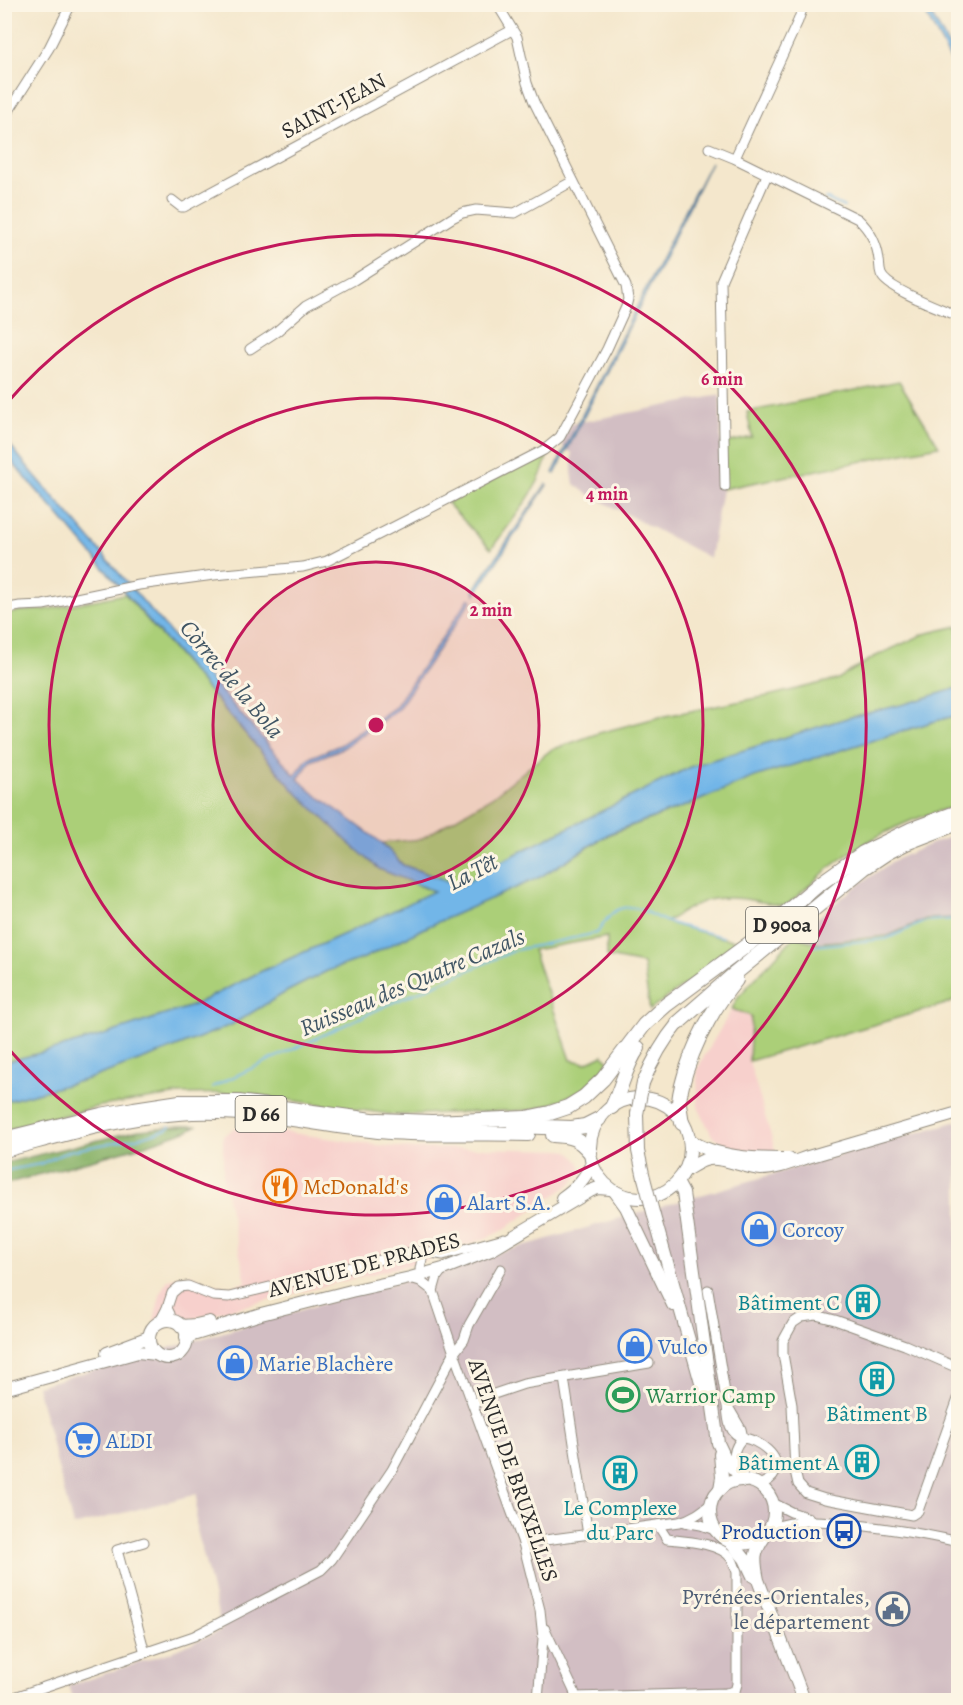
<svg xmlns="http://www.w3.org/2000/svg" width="963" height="1705" viewBox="0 0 963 1705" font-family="Alegreya,serif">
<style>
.built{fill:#f7d0cc}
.industrial{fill:#d2bec3}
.green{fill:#abcf78;stroke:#6b7d52;stroke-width:1.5}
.forest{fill:#88b268;stroke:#5a6e4a;stroke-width:1.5}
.water{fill:#72b6e8;stroke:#4e708a;stroke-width:1.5}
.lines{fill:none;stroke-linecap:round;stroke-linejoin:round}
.stream{stroke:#72b6e8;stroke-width:2}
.minor-casing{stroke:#90897c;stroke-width:11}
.major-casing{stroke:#90897c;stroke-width:14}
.highway-casing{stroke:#90897c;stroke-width:16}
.minor{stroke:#fff;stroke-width:9}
.major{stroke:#fff;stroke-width:12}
.highway{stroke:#fff;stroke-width:14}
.major-bridge-casing{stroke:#90897c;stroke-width:14;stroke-linecap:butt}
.major-bridge{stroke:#fff;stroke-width:12}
.ring{fill:none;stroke:#c2185b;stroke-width:3}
.labels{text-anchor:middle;stroke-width:6;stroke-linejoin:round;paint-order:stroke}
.shield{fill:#fcf5e5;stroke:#6a6863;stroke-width:1.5}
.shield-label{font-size:21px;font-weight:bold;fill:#2b2b2b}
.street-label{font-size:22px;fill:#2b2b2b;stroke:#fcf5e5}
.food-label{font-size:22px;fill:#c56008;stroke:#fcf5e5;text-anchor:start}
.shop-label{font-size:22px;fill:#366cbe;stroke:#fcf5e5;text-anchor:start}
.culture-label{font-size:22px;fill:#0d838f;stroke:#fcf5e5;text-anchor:end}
.leisure-label{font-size:22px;fill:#27864d;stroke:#fcf5e5;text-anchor:start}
.transit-label{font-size:22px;fill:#164399;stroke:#fcf5e5;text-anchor:end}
.service-label{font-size:22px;fill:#4e5e75;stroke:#fcf5e5;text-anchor:end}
.water-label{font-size:24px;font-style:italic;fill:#405564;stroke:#fcf5e5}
.centre{fill:#c2185b;stroke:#fcf5e5;stroke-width:3}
.ring-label{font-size:18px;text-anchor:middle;font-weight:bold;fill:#c2185b;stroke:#fcf5e5;stroke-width:6;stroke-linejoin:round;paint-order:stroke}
</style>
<rect width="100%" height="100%" fill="#fcf5e5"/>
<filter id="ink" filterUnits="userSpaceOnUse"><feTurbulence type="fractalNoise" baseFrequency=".0167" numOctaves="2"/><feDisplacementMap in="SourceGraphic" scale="12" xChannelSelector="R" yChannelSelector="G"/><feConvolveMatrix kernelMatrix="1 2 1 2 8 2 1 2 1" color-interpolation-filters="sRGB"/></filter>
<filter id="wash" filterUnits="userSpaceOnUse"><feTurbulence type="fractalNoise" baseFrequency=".008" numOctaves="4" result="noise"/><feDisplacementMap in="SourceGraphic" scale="24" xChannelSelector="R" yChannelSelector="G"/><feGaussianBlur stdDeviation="1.35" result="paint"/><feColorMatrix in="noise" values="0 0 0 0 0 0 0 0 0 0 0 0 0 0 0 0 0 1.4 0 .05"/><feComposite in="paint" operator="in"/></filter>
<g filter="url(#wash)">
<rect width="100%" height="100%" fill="#f4e7cc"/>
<g class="built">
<polygon points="732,1009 751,1016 749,1061 776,1153 735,1150 712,1136 698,1107 697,1069"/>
<polygon points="236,1127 264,1129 376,1145 414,1149 484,1148 559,1150 569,1151 572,1154 580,1163 582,1169 578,1176 568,1186 500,1232 436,1258 196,1318 187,1320 176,1314 154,1321 161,1291 168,1279 191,1275 212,1285 231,1287 246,1282 223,1180 223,1136"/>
</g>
<g class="industrial">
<polygon points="720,395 722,489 710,558 586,493 574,484 572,472 572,453 563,447 562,439 571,424"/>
<polygon points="958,834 958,918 926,919 888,936 818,943 794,937 854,888 893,861 930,844"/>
<polygon points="958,1121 958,1700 73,1700 68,1686 171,1652 222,1630 196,1526 197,1494 73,1526 37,1386"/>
</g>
<g class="green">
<polygon points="899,381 939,446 722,489 721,444 752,437 747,412"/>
<path d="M548,451c-5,35 -36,69 -57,98l-44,-46z"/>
<polygon points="125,594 293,789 419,886 435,891 349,932 262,971 192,1006 104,1035 56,1049 5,1062 5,615 20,611 44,610"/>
<polygon points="958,626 958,688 905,704 847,718 690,767 496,864 461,886 403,865 382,843 421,839 492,797 551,750 599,733 660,717 768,696 838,679 874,657 924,634"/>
<path d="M958,715v91c-42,9 -85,30 -120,55 -18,14 -35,30 -52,45 -23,-3 -49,-11 -72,-7 -18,3 -33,14 -48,23l57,16 20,4 -93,68 -7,-46 -36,-7v-20l-74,13 38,110 15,3 17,-8 7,7 -24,26 -32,15 -24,7 -134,5 -156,-22 -60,1 -80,12 -95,24v-30h6l80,-22 75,-27 65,-26 55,-33 41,-21 37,-13 67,-33 109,-48 70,-43 78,-29 66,-28 178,-55z"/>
<polygon points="958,918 958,999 949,1003 749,1061 751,1016 732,1009 738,997 794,937 818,943 888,936 926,919"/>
</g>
<polygon class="forest" points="179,1126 196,1126 189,1130 142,1146 5,1184 5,1163 139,1130"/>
<g class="water">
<polygon points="921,5 926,5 958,63 958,74"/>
<polygon points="711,162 663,260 555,474 553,473 696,189 697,189"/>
<path d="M5,438c24,33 53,63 80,95 69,82 139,162 210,242l13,-17 32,-13 55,-38 74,-109 3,2 -74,109 -55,39 -32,13 -13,18 13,12 71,52 21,22 58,21 35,-22 194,-97 157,-49 58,-14 53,-16v27l-26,7 -178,55 -66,28 -78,28 -70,44 -109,48 -67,33 -37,13 -41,21 -55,33 -65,26 -75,27 -80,22h-6v-38l51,-13 48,-14 88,-29 70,-35 87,-39 85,-41 -55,-22 -31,-27 -55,-53 -232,-271 -44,-50 -12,-16z"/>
<polygon points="546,484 547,485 475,595 474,590"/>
</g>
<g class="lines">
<g class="stream">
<polyline points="825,198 844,207"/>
<polyline points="813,946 886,939 926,921 958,919"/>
<path d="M212,1087l173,-81 131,-56 81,-17c6,-8 13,-21 22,-24 19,-7 32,8 49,13 18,6 37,10 55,15"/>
<polyline points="4,1171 40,1164 69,1151 142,1137 167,1129 170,1126"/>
</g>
</g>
</g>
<g filter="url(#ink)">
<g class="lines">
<g class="minor-casing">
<g id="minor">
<path d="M804,4l-6,17 -62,135v3l122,60c12,11 19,24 21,41 1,4 0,9 2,14 5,15 61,35 77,42"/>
<polyline points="4,126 10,109 49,48 71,4"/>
<polyline points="709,148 736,159"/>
<polyline points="172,200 181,207 184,207 512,30"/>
<polyline points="250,349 276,332 306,306 354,280 452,218 462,213 476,210 515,213 573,181"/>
<polyline points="725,487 721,281 767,175"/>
<polyline points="4,609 20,606 43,605 139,585 214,575 303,567 327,561 544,450 560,437 607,349 626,307 628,299 626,286 534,102 527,83 517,37 497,4"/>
<polyline points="415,1251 422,1259 420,1269"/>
<polyline points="443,1269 437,1277 433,1291 454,1353 523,1543 540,1610 543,1638 538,1700"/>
<polyline points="410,1278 420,1281 433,1291"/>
<polyline points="708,1290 727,1405"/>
<polyline points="167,1308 170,1314 170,1321"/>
<polyline points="159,1323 167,1308 172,1293 179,1287 188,1286 213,1296 229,1297 415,1251 422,1251 443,1255 504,1238"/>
<polyline points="958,1368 905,1345 835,1320 816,1315 802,1317 793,1323 783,1341 783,1354 792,1405 795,1471 798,1484 806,1493 825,1499 912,1515 918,1511 958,1399"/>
<polyline points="564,1378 588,1535"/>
<polyline points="473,1404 491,1395 524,1384 649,1363"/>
<path d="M727,1405l14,24 2,9c-15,-5 -15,-19 -16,-33z"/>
<path d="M737,1473c-3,-14 -6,-24 6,-35 14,1 40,19 32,35 -3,7 -10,9 -16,12"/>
<polyline points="773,1503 791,1512 809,1518"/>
<polyline points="684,1522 701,1525 715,1530"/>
<path d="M770,1529c31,-13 63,-7 96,-3 31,4 62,8 92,16"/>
<polyline points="144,1542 117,1550 145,1653"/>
<path d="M523,1543l156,-21c14,-4 22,-10 33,-19"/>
<polyline points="545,1629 574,1691 576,1700"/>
<path d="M576,1697l150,-4 9,-2 2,-7v-112c-2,-5 -3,-10 -6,-14 -11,-15 -46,-17 -64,-19l-9,-14"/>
<polyline points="6,1700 194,1636 321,1570 332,1559 392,1470 454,1353 464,1340 469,1325 501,1269"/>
</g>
</g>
<g class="major-casing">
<g id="major">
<path d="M643,1083c9,-22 20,-42 35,-60"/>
<circle cx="640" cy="1148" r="50"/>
<polyline points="637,1114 638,1151 644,1178"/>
<path d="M689,1139c24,19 69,20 100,20"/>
<path d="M684,1171c6,-3 14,-9 21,-11 15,-5 39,8 56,9 16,0 32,-7 47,-12l150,-44"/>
<polyline points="677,1182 683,1193 718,1443 727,1462 745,1481"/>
<polyline points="616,1193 626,1207 673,1305"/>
<path d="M562,1198c14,-10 23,-19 30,-35"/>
<polyline points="654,1216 705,1397"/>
<circle cx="168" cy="1339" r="19"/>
<polyline points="181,1326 196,1325 209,1322"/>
<polyline points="186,1337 261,1314 351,1291 410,1278 443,1269 491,1250 590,1191 598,1188 610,1189"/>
<polyline points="107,1353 149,1337"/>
<polyline points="4,1389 138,1352 156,1354"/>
<circle cx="742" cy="1512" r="32"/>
<polyline points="720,1489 722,1477 720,1454"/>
<path d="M765,1536c-12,17 -11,24 -7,44l46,120"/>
<polyline points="731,1542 745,1559 753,1576"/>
</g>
</g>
<g class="highway-casing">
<g id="highway">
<polyline points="678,1023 732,976 864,868 888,852 906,843 958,823"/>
<path d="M612,1107c10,-19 13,-41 26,-59"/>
<polyline points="378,1120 432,1122 526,1118 550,1113 568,1107 584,1097 603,1079 644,1025 666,1005 750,943 818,885 863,853 912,829 958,812"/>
<path d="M682,1123c-1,-6 -2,-13 -3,-19 0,-11 4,-22 7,-33 11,-34 27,-63 50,-91"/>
<polyline points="514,1126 572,1128 585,1126 599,1119"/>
<path d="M553,1135c19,1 25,3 37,17"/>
<polyline points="4,1139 101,1115 134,1109 180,1102 239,1102 387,1122"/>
<path d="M4,1150c58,-15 116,-33 174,-37 69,-6 132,11 200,18 50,5 100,1 150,3"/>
</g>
</g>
<use href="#minor" class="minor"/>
<use href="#major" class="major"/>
<use href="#highway" class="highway"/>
<g class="major-bridge-casing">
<g id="major-bridge">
<polyline points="637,1114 643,1083"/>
<polyline points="644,1178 654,1216"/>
</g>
</g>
<use href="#major-bridge" class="major-bridge"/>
</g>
</g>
<circle cx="376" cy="725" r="163" fill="#c2185b" fill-opacity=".12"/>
<g class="ring">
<circle cx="376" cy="725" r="163"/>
<circle cx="376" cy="725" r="327"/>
<path d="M6 404A490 490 0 1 1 6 1046"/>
</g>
<defs>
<g id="restaurant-ring" transform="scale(1.725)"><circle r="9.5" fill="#fcf5e5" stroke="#e8710a" stroke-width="1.5"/><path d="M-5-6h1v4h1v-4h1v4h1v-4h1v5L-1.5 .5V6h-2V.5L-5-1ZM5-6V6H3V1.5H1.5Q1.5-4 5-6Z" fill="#e8710a"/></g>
<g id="shop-ring" transform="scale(1.725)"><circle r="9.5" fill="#fcf5e5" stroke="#3f7fe0" stroke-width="1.5"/><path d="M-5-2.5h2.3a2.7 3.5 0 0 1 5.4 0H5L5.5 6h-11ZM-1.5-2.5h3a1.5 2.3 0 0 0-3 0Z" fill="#3f7fe0"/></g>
<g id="building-ring" transform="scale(1.725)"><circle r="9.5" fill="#fcf5e5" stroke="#0f9aa8" stroke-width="1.5"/><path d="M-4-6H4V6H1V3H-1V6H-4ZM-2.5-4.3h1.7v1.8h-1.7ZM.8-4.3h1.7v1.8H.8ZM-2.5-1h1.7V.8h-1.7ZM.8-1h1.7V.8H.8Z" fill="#0f9aa8"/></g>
<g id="stadium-ring" transform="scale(1.725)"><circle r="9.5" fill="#fcf5e5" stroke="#2e9e5b" stroke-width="1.5"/><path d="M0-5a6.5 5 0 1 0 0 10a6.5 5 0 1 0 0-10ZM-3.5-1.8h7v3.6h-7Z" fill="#2e9e5b"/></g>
<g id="supermarket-ring" transform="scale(1.725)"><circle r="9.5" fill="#fcf5e5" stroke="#3f7fe0" stroke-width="1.5"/><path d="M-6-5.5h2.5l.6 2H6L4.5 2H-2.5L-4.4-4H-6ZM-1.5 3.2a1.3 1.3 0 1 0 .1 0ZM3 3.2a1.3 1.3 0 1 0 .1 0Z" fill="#3f7fe0"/></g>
<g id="bus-ring" transform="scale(1.725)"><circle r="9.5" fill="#fcf5e5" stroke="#1a4fb4" stroke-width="1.5"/><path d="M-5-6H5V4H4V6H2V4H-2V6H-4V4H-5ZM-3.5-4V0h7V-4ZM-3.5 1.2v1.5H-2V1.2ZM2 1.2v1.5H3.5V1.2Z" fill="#1a4fb4"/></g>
<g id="civic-ring" transform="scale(1.725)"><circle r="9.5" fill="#fcf5e5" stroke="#5c6f8a" stroke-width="1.5"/><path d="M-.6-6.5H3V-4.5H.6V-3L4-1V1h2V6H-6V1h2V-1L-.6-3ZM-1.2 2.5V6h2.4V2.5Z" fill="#5c6f8a"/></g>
</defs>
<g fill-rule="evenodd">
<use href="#restaurant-ring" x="280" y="1186"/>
<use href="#shop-ring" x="444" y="1202"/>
<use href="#shop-ring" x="759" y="1229"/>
<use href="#building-ring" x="863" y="1302"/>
<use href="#shop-ring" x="635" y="1346"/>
<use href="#shop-ring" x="235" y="1363"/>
<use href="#building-ring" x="877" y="1379"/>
<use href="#stadium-ring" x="623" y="1395"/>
<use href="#supermarket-ring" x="83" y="1440"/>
<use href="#building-ring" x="862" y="1462"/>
<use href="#building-ring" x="620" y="1473"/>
<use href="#bus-ring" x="844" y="1531"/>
<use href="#civic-ring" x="893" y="1609"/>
</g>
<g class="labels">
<g class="shield">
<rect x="746" y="907" width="72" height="36" rx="4.5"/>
<rect x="235.5" y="1096" width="51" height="36" rx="4.5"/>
</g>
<g class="shield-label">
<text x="782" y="932">D 900a</text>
<text x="261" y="1121">D 66</text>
</g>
<g class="street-label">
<text transform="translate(333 105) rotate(-28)" y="8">SAINT-JEAN</text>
<text transform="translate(364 1264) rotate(-15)" y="8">AVENUE DE PRADES</text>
<text transform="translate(514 1470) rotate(71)" y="8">AVENUE DE BRUXELLES</text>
</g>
<g class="food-label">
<text x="303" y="1194">McDonald's</text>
</g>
<g class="shop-label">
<text x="467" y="1210">Alart S.A.</text>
<text x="782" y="1237">Corcoy</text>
<text x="658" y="1354">Vulco</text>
<text x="258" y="1371">Marie Blachère</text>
<text x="106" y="1448">ALDI</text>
</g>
<g class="culture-label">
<text x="840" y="1310">Bâtiment C</text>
<text x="877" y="1421" text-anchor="middle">Bâtiment B</text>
<text x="839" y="1470">Bâtiment A</text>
<text x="620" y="1515" text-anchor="middle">Le Complexe<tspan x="620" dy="25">du Parc</tspan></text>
</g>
<g class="leisure-label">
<text x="646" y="1403">Warrior Camp</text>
</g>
<g class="transit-label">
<text x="821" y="1539">Production</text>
</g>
<g class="service-label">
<text x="870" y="1604">Pyrénées-Orientales,<tspan x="870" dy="25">le département</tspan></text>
</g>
<g class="water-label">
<text transform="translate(232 679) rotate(50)" y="8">Còrrec de la Bola</text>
<text transform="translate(472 872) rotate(-27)" y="8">La Têt</text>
<text transform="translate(412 982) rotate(-23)" y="8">Ruisseau des Quatre Cazals</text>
</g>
</g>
<circle cx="376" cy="725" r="9" class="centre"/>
<g class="ring-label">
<text x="722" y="385">6 min</text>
<text x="607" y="500">4 min</text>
<text x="491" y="616">2 min</text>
</g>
<rect width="963" height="1705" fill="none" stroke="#fcf5e5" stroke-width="24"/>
</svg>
